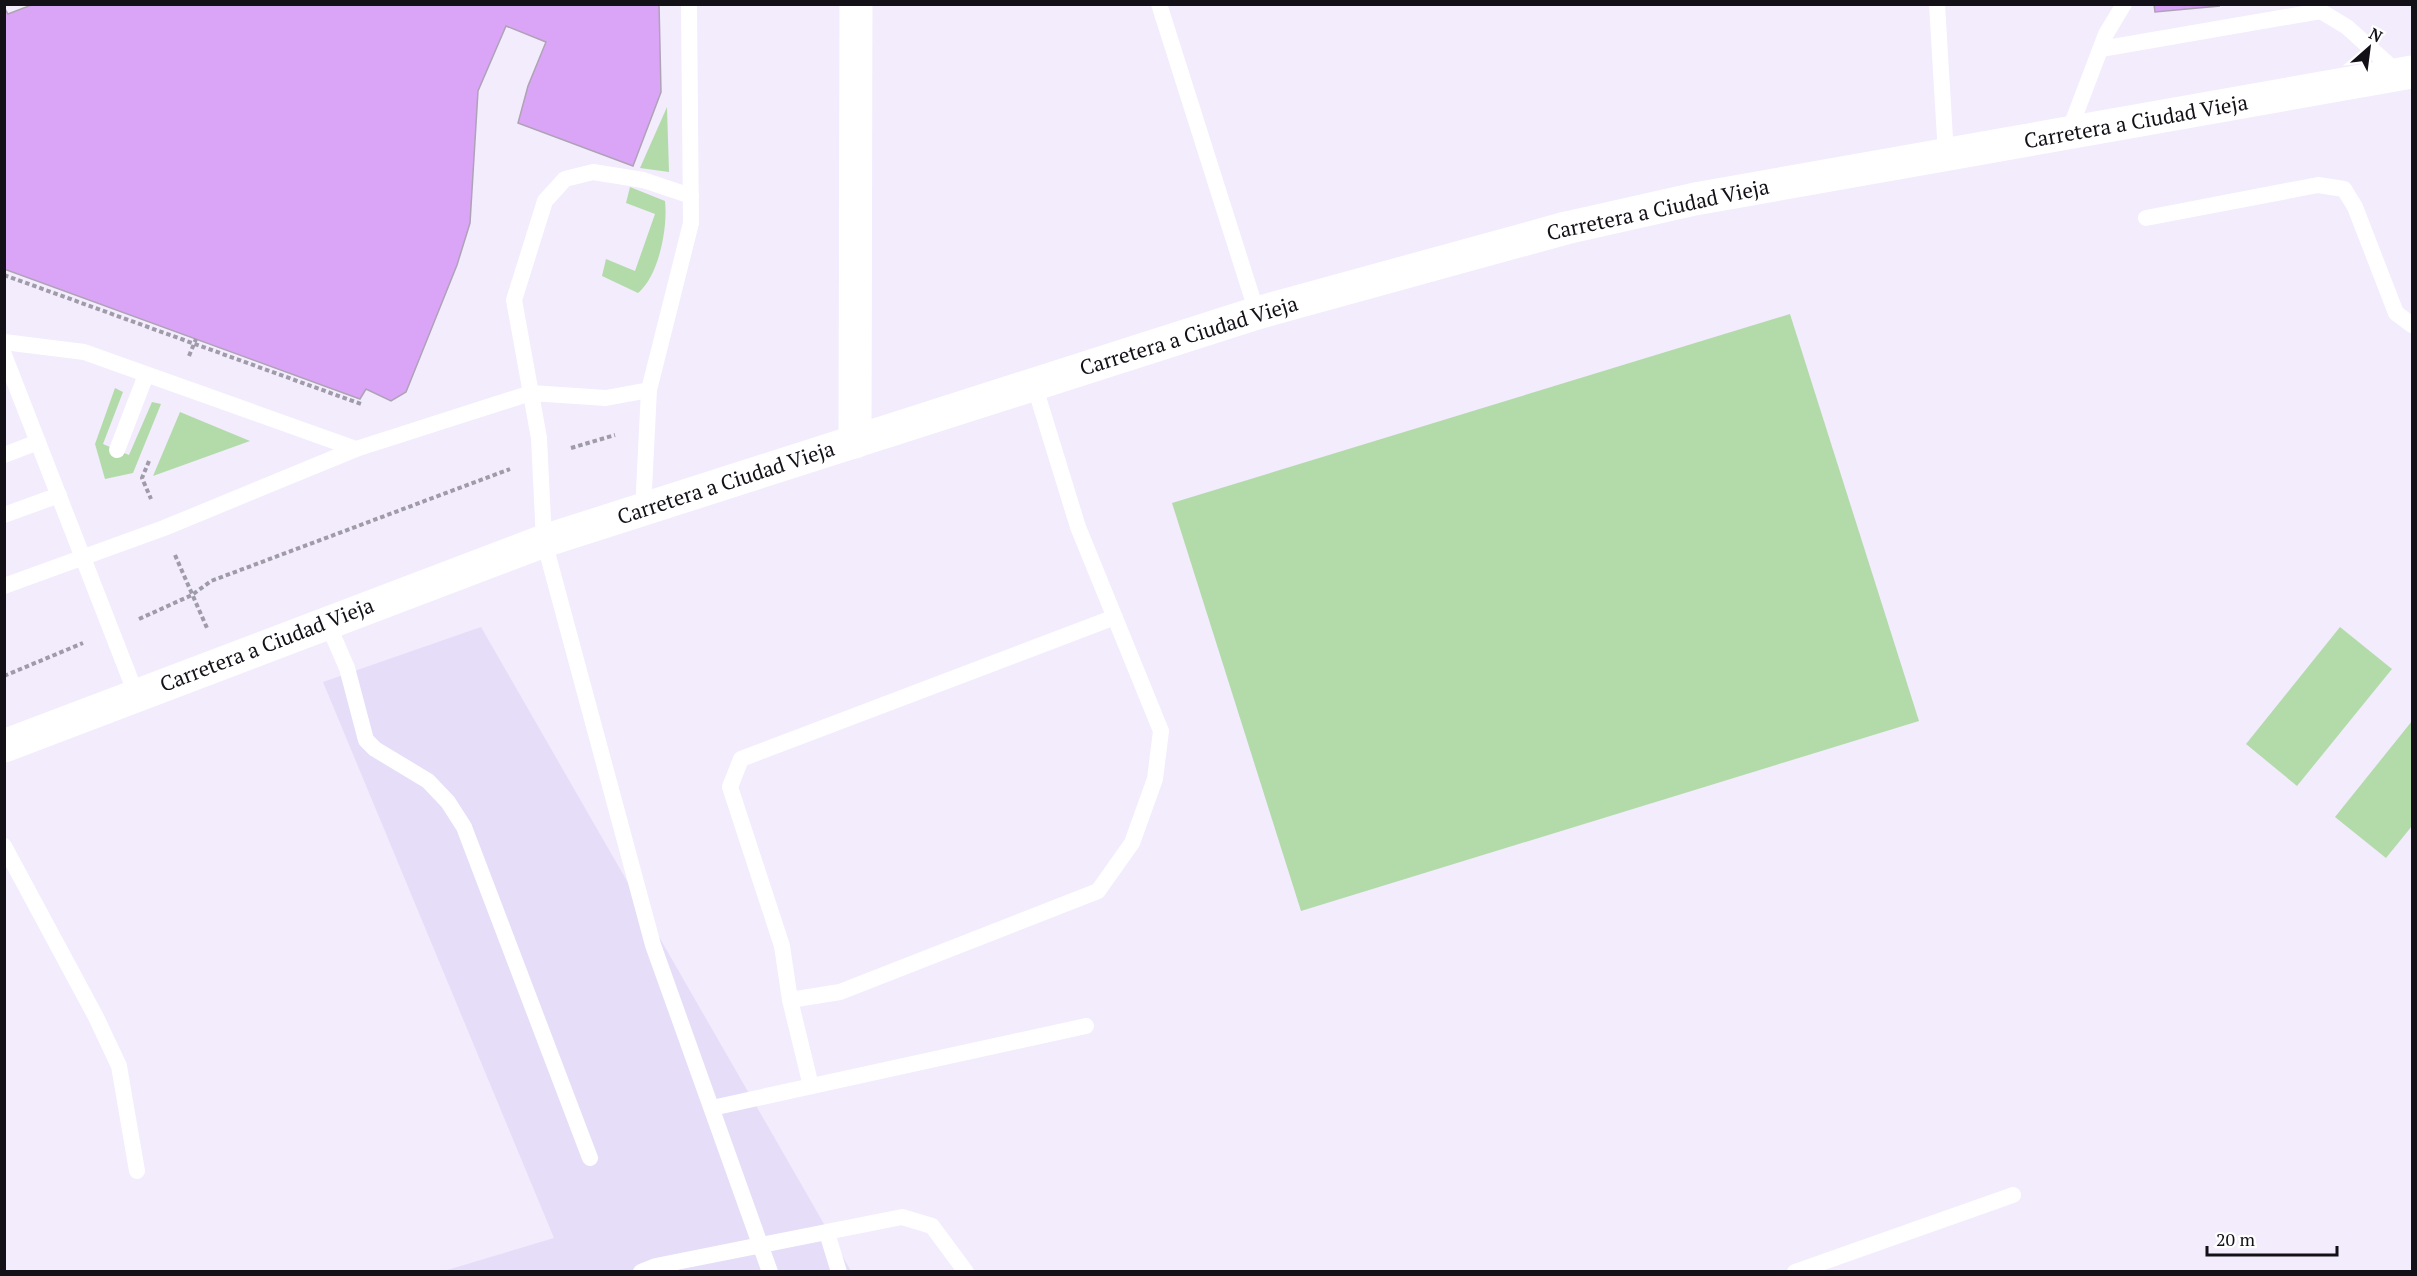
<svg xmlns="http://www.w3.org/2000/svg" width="2417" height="1276" viewBox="0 0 2417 1276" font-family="'PT Serif',serif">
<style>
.built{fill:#e6ddf9}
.green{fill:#b3dbaa}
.building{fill:#dba5f7;stroke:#aea2b5;stroke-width:1.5}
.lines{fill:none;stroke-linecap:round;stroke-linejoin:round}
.path{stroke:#a09ba8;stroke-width:4;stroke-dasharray:4.5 3;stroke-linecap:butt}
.lane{stroke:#fff;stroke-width:16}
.street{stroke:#fff;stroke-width:33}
.secondary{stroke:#fff;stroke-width:33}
.labels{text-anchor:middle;stroke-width:4.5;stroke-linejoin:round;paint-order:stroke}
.street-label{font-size:21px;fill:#131017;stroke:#fff}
</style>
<rect width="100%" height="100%" fill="#f2ecfd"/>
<polygon class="built" points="481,627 851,1271 444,1271 554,1238 323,682"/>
<g class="green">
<polygon points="667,107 669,172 640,168"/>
<path d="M630,187l35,14c3,26 -6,75 -27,92l-36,-17 4,-17 29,12 20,-57 -29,-11z"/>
<polygon points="1790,314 1919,721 1301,911 1172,503"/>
<polygon points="115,388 123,392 103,444 129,455 152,402 161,404 133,473 105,479 95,444"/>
<polygon points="180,412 250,441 153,476"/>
<polygon points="2340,627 2392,669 2297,786 2246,744"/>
<polygon points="2412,721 2412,826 2386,858 2335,817"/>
</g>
<g class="building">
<polygon points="34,4 659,4 661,92 633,166 518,123 528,86 546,42 506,26 478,91 470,223 457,265 406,392 391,401 366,389 360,399 4,269 4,7 8,14"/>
<polygon points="2154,4 2218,4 2219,6 2155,12"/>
</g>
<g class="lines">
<g class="path">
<polyline points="4,275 361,404"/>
<polyline points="189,356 196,339"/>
<polyline points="571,448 615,435"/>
<polyline points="149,461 142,478 151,499"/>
<polyline points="175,555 207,628"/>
<polyline points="139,619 192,595 211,581 510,469"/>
<polyline points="4,676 83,643"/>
</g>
<g class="lane">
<polyline points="1159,4 1257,313"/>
<polyline points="1937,4 1946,155"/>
<polyline points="2314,7 2347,27 2399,74"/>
<polyline points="2101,49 2321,11"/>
<polyline points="2068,134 2106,34 2124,4"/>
<polyline points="691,196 643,180 593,172 565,179 545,201 514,300 539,438 544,541 653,945 770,1272"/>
<polyline points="2146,218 2318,185 2344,189 2355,207 2396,313 2412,325"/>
<polyline points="4,342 84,352 356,449"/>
<polyline points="4,355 136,694"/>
<polyline points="1034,384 1078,527 1161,731 1155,779 1132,843 1098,891 840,992 790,1000 782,946 730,787 741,759 1115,617"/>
<polyline points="117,450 146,375"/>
<polyline points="4,455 38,442"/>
<polyline points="643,510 649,390 691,223 689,4"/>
<polyline points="4,515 59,495"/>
<polyline points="4,586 164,528 356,449 531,393 606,398 649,390"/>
<polyline points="327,622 347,668 366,740 375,749 428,781 448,802 464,827 590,1158"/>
<polyline points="4,846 96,1017 119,1066 137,1171"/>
<polyline points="790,1000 811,1086"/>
<polyline points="712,1108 1086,1026"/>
<polyline points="827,1233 839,1272"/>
<polyline points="641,1272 656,1266 902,1217 932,1226 966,1272"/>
<polyline points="1795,1272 2013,1195"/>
</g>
<polyline class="street" points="855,442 856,4"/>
<polyline class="secondary" points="4,746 544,541 1257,313 1566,228 1695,199 2412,72"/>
</g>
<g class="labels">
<g class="street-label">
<text transform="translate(2136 122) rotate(-10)" y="7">Carretera a Ciudad Vieja</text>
<text transform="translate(1658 210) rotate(-12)" y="7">Carretera a Ciudad Vieja</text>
<text transform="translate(1189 336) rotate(-17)" y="7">Carretera a Ciudad Vieja</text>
<text transform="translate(726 483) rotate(-18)" y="7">Carretera a Ciudad Vieja</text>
<text transform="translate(267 645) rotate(-21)" y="7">Carretera a Ciudad Vieja</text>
</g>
</g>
<rect width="2417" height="1276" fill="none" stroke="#131017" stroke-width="12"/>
<g transform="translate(2369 48) rotate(28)" stroke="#ffffff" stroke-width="4.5" paint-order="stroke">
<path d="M0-4.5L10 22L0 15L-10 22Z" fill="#131017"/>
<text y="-9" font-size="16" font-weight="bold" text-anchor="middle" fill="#131017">N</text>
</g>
<path d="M2207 1246v9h130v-9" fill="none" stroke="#131017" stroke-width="3"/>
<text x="2216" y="1246" font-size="18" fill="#131017" stroke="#ffffff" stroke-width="4.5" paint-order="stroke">20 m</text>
</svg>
